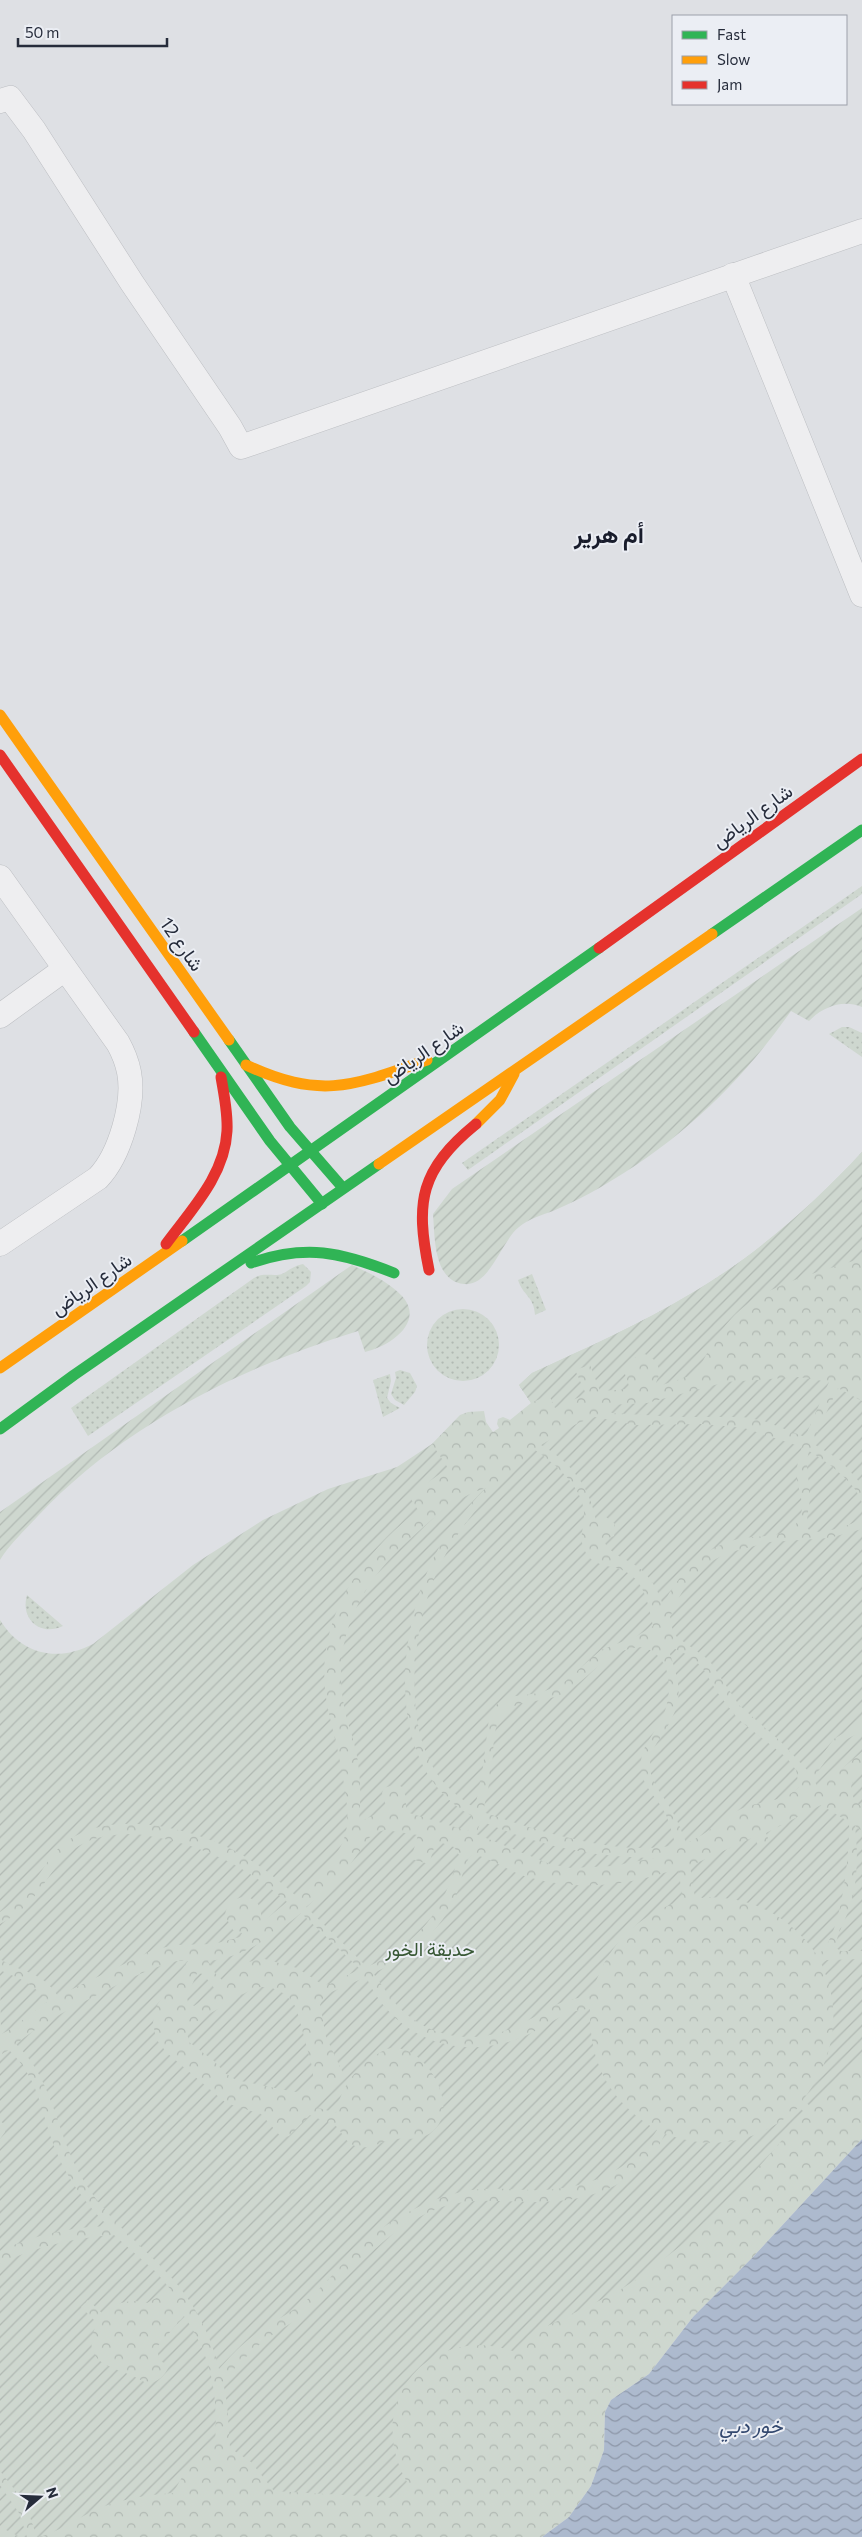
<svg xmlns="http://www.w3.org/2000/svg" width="862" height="2537" viewBox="0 0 862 2537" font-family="Commissioner,Vazirmatn,sans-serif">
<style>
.grass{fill:url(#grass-dots)}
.park{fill:url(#park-crowns)}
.garden{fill:url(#garden-furrows)}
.water{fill:url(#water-waves)}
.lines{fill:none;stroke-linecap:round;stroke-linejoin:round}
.street-casing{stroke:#bcbec2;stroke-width:25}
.street{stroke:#eeeef0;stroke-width:24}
.fast{stroke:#30b455;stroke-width:11}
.slow{stroke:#ff9f0a;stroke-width:11}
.jam{stroke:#e5322d;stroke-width:11}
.labels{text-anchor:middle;stroke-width:4;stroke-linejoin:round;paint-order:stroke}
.street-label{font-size:19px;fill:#262c3b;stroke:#ebeef4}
.park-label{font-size:19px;fill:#375734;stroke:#ebeef4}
.water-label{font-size:20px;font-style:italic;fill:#32476e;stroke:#ebeef4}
.district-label{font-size:24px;font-weight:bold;fill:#191d2c;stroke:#ebeef4}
</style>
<defs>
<pattern id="grass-dots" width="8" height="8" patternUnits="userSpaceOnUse" patternTransform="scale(1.25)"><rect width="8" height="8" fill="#ced7cf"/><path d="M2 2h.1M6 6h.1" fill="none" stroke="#b1b9b3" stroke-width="1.8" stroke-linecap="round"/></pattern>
<pattern id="park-crowns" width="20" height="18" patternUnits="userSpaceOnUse" patternTransform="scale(1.25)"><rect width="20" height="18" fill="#ced7cf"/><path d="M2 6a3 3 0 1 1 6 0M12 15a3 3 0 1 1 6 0" fill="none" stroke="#b1b9b3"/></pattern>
<pattern id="garden-furrows" width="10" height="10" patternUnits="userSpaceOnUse" patternTransform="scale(1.25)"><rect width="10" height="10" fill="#ced7cf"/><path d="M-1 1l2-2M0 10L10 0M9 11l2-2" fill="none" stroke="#b1b9b3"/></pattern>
<pattern id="water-waves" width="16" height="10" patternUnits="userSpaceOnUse" patternTransform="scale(1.25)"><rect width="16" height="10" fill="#adbace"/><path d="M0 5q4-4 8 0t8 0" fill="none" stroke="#8d97a8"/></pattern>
</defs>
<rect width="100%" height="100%" fill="#dee0e4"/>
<g class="grass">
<polygon points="862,886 862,894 468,1170 462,1163"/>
<polygon points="842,1027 849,1027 862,1033 862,1057 829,1034"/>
<path d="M303,1264l8,8 -1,10 -4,4 -218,150 -17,-28 183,-130c10,-6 20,-1 28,-4 8,-4 11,-8 21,-10z"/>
<path d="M532,1274l14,36 -11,5c-1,-19 -12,-19 -17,-35z"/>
<circle cx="463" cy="1345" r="36"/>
<polygon points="400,1370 410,1373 417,1386 415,1392 404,1405 395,1400 391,1394 396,1378 395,1372"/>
<polygon points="390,1374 391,1381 387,1398 391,1403 400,1408 383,1417 373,1380"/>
<path d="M27,1595l36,31c-23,11 -43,-7 -36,-31z"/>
</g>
<path class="park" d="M862,1152v987l-109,118 -60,60 -44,57 -38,26 -6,12 -1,38 -13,36 -22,31 -27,20h-542v-906l54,40 325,-184 49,-39 32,-33 8,-3 16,-1 2,11 7,10 6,-4 -2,-4 1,-5 5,-2 7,3 21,-17 -12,-18 13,-12c54,-25 109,-49 160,-80 63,-37 120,-87 170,-141z"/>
<g class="garden">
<path d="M862,908v99c-20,-8 -39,0 -53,14l-18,-10c-51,73 -112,131 -190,176 -15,9 -32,17 -48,24 -11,4 -25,8 -34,16 -18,14 -29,60 -55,57 -31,-3 -29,-48 -31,-70l19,-25z"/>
<path d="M862,1152v106c-44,15 -99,26 -131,61 -15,16 -25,36 -35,55l-37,12 -3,-3 4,-11 -4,-11 -11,-7 -16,6 -5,11 6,18 -30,2 -10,-26 -15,5 11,24 -31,14 -6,-13 -18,8 -12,-18 13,-12c54,-25 109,-49 160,-80 63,-37 120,-87 170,-141z"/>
<path d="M352,1265c17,8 37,17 50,31 24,27 -14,51 -37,56l-7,-21c-118,37 -235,94 -321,186 -13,14 -27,27 -37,43v-48z"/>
<polygon points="799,1377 829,1382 805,1437 764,1421 743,1417 677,1417 612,1413 606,1409 610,1405 647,1403 726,1382"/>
<polygon points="838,1388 862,1401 862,1485 840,1460 812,1443"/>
<path d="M595,1417l40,8 68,-1 41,4 58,19c-3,9 -6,20 -5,30 1,15 10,29 1,44 -13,20 -41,13 -60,18 -34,8 -60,35 -75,66 -6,-18 -16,-34 -33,-43 -12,-6 -20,-10 -27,-22l11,-4 1,-12 -9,-7 -10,4c-6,-34 -25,-59 -55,-76l37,-22z"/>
<path d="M432,1444l16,24 -39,28 9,14c-56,45 -100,104 -93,180 3,26 12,52 16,77 4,24 11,52 2,75 -10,21 -31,38 -48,53 -18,-16 -36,-31 -58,-43 -45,-24 -124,-44 -170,-11 -14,10 -21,24 -31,38 -10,13 -23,24 -36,33v-292c21,34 57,43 93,24l100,-79 70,-45 65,-31 69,-22z"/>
<path d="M535,1450c20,14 47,36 49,62 1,15 -7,27 2,41 8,13 21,12 34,16 25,9 28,35 33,57l-16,10 -36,14 -39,34 -22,9 -32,4 -12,8 -7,13 -6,49 -8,41c-17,-11 -31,-22 -41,-39 -33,-55 -20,-151 7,-206 22,-44 58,-81 94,-113z"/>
<path d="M809,1451c18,11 47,31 53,52 0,5 0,12 0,16 -12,6 -43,18 -54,10 -3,-11 2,-22 2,-33 0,-16 -6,-28 -1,-45z"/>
<path d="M486,1488c-20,20 -38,42 -51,67 -39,77 -52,213 37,261l-4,15 -62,-19v-15l-4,-10 -6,-3 -12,4 -2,5 5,16 -28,13c2,-26 2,-50 -4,-75 -3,-14 -9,-27 -11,-41 -13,-66 16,-122 64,-165 23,-21 47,-44 78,-53z"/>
<polygon points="862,1529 862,1722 834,1739 809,1772 779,1740 739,1705 709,1660 677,1637 673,1632 670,1617 678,1599 690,1579 714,1560 727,1553 770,1542 829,1538"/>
<path d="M642,1647c30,8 31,42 22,67 -8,20 -25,32 -23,55 2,19 16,28 24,44 5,10 7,22 11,32 -57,12 -139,-14 -193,-33 3,-15 7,-30 9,-45 2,-14 0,-36 8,-49 11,-20 43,-14 62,-24 30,-15 42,-45 80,-47z"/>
<path d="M673,1648l19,9 12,13 13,22 21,27 49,39 9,12 3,17c-15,15 -34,13 -53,20 -22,8 -36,27 -60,36 -4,-11 -8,-22 -14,-32 -9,-17 -23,-28 -22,-48 1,-12 6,-19 12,-28 23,-34 19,-48 7,-84z"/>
<polygon points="862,1731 862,1752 818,1788 813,1778 838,1744"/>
<path d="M862,1772v35c-13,-10 -16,-25 0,-35z"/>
<path d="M821,1805l28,17c1,27 -7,120 -32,133 -29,-42 -72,-62 -122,-57l-5,-32 64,-29 4,8 11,-4 -3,-8z"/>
<path d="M481,1821c58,25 109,36 173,37l-42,8 -41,2 -21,-4 -74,-30z"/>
<path d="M855,1826l7,5v120h-21l-5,-3c-2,-9 12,-33 15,-44 7,-26 7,-52 4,-78z"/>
<path d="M385,1830l33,5 -7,24 18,5 7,-23 18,6 5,8c-15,55 -39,88 -92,112l-61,-60 33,-27 30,-42 5,-5z"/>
<path d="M136,1834c59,8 106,28 151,68l-22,18 -4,-3c2,-26 -34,-26 -36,-1l8,14 9,3 -2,4 -26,7 -39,1 -22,5 -95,46c-19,-27 -33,-21 -58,-37v-35c62,-32 44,-92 136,-90z"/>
<path d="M472,1855c14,0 35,15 49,20 53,17 106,12 157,-7l5,32c-48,16 -79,48 -92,97 -32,1 -40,12 -66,25 -40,22 -86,21 -121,-10 -12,-10 -21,-26 -31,-39 38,-16 68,-41 84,-80 5,-11 6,-31 15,-38z"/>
<path d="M301,1913l59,56 -30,15 -7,1 -26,-17 -36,-10 -15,5 -21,20 -10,-10 -7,-12c37,-4 65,-25 93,-48z"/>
<path d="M862,1959v95l-52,52 -7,-6c32,-42 40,-89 18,-137l6,-3z"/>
<path d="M177,1961h11l-31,44 -4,17 3,17 11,14 59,50 35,11 21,24 7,-2 21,-21c5,3 25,9 27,12 6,7 8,15 18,19 13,5 27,-5 40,-7 10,-2 21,2 30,-3 42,-19 3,-91 -32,-88 -7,0 -14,5 -20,9 -19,13 -33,33 -37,56l-24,-7c8,-16 27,-16 31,-33l-17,-36 -6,-32 4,-9 5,-3 37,-16c28,61 91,85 154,61 26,-10 42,-28 70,-29 -1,55 20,93 67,121 -25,42 -73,60 -120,60 -27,0 -53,-4 -80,3 -35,9 -69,28 -96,52 -18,17 -34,38 -53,54 -19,16 -41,25 -60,41 -10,8 -20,19 -29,29 -8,-34 -25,-67 -49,-93 -30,-33 -65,-58 -88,-98 -27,-46 -27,-96 -66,-134 26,-21 53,-35 83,-50 26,-13 50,-26 78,-33z"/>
<path d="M0,1970c20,9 34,13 47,32 -10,6 -39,31 -46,32z"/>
<polygon points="197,1973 203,1974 215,1989 214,1993 194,2006 188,2003 187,1997"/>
<polygon points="261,1987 270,1987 285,1994 296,2007 313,2070 313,2081 306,2090 295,2092 236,2080 225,2073 214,2061 189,2042 187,2033 192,2024 252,1989"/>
<path d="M9,2050c32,31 31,62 47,101 12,29 30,53 52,75 -39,1 -73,9 -108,25v-112l5,-7v-5l-5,-10v-62z"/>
<path d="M799,2107l6,6 -75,88 -43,40 -47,36 -25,16 -86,42 -13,17c-87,-31 -154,51 -109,130l-12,16 -121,-7 -23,-29 -21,-14 -3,-45 -4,-22c14,-16 29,-31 46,-44 16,-11 33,-19 47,-32 41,-34 65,-72 116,-94 34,-15 65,-9 101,-9 54,1 108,-16 132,-68 50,18 95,8 134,-27z"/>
<path d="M114,2235l42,37 15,18 -24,13c-18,-4 -31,-1 -44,11l-15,-14 -7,7 16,16c-22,47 26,42 50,61 11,-2 18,-8 22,-18l-10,-6 -2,-13 27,-31c29,42 34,79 31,129l-26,20 -16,28c-24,2 -49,5 -73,15 -16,6 -50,29 -63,29l-12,-34 -25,-32v-207c36,-18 74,-26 114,-29z"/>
<polygon points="0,2485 19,2513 27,2537 20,2537 0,2527"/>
</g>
<polygon class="water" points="862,2139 862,2537 542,2537 569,2517 591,2486 604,2450 605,2412 611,2400 649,2374 693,2317 753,2257"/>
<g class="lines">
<g class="street-casing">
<g id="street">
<polyline points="0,101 10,98 34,130 132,283 230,427 241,447 862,231"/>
<polyline points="733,275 862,595"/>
<path d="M0,877l118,166c5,9 9,19 11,29 6,31 -9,83 -31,106l-98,66"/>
<polyline points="0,1016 65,969"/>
</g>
</g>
<use href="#street" class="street"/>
<g class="fast">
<polyline points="712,934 862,830"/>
<polyline points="194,1032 270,1141 322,1204"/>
<polyline points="229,1040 290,1127 343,1188"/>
<polyline points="182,1241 599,948"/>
<path d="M251,1263c55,-19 90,-11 143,10"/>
<polyline points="0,1429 74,1375 379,1164"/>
</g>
<g class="slow">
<polyline points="0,715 229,1040"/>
<path d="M246,1065c75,35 107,21 181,-5"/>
<polyline points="476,1124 500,1100 514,1074"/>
<polyline points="379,1164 712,934"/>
<polyline points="0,1368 182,1241"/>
</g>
<g class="jam">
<polyline points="0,755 194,1032"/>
<polyline points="599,948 862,759"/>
<path d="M166,1244c25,-34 59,-69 61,-113 1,-18 -3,-36 -6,-54"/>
<path d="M429,1270c-14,-69 -9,-100 47,-146"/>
</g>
</g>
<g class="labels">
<g class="street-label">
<text transform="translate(752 816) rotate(-36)" y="7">شارع الرياض</text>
<text transform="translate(182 944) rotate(55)" y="7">شارع 12</text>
<text transform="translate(423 1052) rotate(-35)" y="7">شارع الرياض</text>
<text transform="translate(91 1284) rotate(-35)" y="7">شارع الرياض</text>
</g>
<g class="park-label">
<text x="430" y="1956">حديقة الخور</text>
</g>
<g class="water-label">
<text x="751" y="2433">خور دبي</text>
</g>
<g class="district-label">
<text x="609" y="543">أم هرير</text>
</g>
</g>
<rect x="672" y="15" width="175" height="90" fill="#ebeef4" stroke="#9ca0aa"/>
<rect x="682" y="31" width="25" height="8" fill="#30b455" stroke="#9ca0aa"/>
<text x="717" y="40" font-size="15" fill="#262c3b">Fast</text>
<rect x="682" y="56" width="25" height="8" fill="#ff9f0a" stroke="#9ca0aa"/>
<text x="717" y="65" font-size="15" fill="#262c3b">Slow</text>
<rect x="682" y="81" width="25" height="8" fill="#e5322d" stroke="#9ca0aa"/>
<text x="717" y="90" font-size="15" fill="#262c3b">Jam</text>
<g transform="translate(40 2497) rotate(71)" stroke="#ebeef4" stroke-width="4" paint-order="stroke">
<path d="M0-4L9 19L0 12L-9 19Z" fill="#262c3b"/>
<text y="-8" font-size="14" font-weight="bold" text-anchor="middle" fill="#262c3b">N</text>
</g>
<path d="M18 38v8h149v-8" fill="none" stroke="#262c3b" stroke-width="2.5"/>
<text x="25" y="38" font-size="15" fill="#262c3b" stroke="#ebeef4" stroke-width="4" paint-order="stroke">50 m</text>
</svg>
